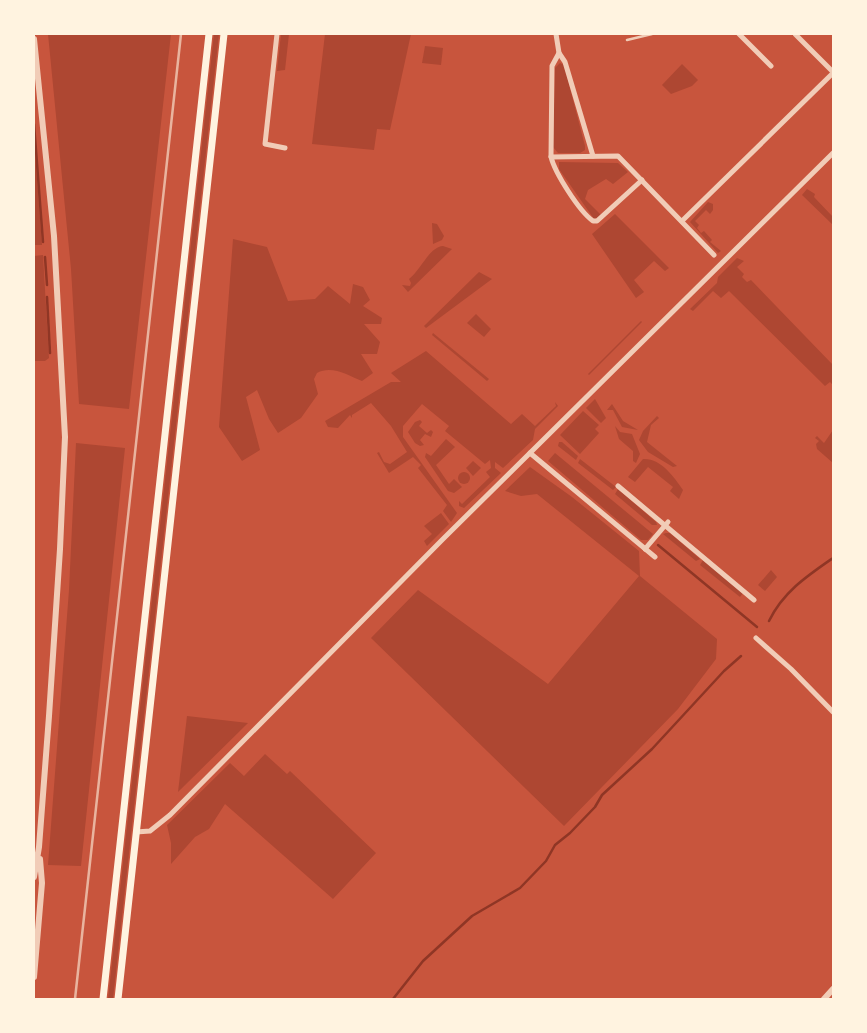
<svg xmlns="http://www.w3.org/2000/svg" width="867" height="1033" viewBox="0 0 867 1033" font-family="Lato,sans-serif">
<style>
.green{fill:#ae4732}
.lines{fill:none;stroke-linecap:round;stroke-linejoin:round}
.stream{stroke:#8f3625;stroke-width:2.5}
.service{stroke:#f1ccb7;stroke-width:2.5}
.minor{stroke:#f1ccb7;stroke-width:5}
.tertiary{stroke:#f1ccb7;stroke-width:6}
.secondary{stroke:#fff3e0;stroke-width:7}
.rail{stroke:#e9b49f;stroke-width:2.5}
</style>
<rect width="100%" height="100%" fill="#c8553d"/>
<g class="green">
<polygon points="48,34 171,34 129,409 79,404 71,269"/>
<polygon points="214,34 219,34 113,999 108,999"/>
<polygon points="281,34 289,34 285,70 277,71"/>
<polygon points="325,34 411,34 390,130 377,129 374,150 312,144"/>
<polygon points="425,46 443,48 441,65 422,63"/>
<polygon points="560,63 564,65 585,146 585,150 580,153 558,153 553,147 555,68"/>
<polygon points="682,64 698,80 692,86 671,94 662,85"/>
<polygon points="34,141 42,245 34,245"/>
<polygon points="559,162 618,163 628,172 613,184 606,179 588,190 585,199 602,216 594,219 559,169"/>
<polygon points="807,189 815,194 814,197 833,217 833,225 802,195"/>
<polygon points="708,202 713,204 713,210 710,214 706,210 695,221 699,225 697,228 701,233 704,231 712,240 710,242 721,251 718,253 690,222"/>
<polygon points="615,214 669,268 665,271 654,261 634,280 644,292 636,298 592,234"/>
<polygon points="432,223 437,224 444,236 442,240 433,244"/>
<path d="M233,239l34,8 21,54 27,-2 13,-13 22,18 3,-20 10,3 7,13 -7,6 19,12 -1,6h-17l16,18 -3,12h-16l12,19 -11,8c-15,-6 -30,-16 -45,-8l-3,6 4,15 -17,24 -23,15 -9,-14 -12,-29 -11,7 14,53 -18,11 -23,-34z"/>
<path d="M443,246l9,3 -44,43 -6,-7 8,1 1,-3 -2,-4c12,-9 20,-32 34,-33z"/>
<polygon points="43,255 49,358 45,361 34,361 34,256"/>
<polygon points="737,258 744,261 737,267 744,274 742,277 747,282 751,280 833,365 833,385 830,382 825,386 729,291 721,298 713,291 693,311 690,309 717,283 718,277"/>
<polygon points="479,272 492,279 426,328 424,326"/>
<polygon points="476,314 491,329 484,337 467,323"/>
<polygon points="641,321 642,322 589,375 588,374"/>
<polygon points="433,333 489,379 487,381 432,335"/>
<polygon points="426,351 511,424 522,414 535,426 556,406 555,402 558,406 535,429 533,440 503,468 495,462 495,468 501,473 464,508 459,506 459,501 462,504 490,477 486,472 491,468 490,460 485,464 445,431 449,426 422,404 403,426 403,437 457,513 451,522 443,511 447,505 418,468 421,465 413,457 389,473 377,453 379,452 384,462 390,464 407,452 391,426 371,403 352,415 352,418 350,415 338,428 328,427 325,421 391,382 401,382 391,373"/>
<polygon points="595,399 606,418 601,423 586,408"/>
<polygon points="612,404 623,421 638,430 622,427 613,410 607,410"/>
<polygon points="583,411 599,425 595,429 599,433 580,454 560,435"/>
<polygon points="657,416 659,418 651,425 647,442 677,466 673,467 648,452 639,440 643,431"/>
<polygon points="420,420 422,422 419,426 427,433 431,430 433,432 431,437 425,434 420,440 424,445 420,446 415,443 408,432 415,422"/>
<polygon points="615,426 620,432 632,434 640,454 636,463 633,461 633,451 619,439"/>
<polygon points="833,430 833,463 817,449 816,444 819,441 815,438 817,436 824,443"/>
<polygon points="446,439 455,447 436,465 449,484 454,479 462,487 454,493 448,491 425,457 426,453 431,456"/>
<polygon points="559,442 562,442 578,456 576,460 558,446"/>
<polygon points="76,443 125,448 81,866 48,865 69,590"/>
<polygon points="555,453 653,534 648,540 641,540 548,461"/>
<polygon points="580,459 616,487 613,490 578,463"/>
<path d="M643,459c18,-1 31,18 40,31l-4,9 -9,-8 3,-4 -25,-20 -13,15 -7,-5z"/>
<polygon points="473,461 481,468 473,476 466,468"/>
<polygon points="530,467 572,497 639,551 640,576 717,639 716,659 678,709 564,826 371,638 418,590 548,684 639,576 537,494 521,496 505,491"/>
<circle cx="464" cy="478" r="6"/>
<polygon points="618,489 656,522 657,525 652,525 615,494"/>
<polygon points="441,513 449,524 427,546 424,541 432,534 424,526"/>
<polygon points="666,533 670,533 700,559 696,561 663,534"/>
<polygon points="703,560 743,593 740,597 700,565"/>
<polygon points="771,570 777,577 765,591 758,585"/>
<polygon points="187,716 248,723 178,792"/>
<polygon points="265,754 287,774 290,771 376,853 333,899 225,804 209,829 195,837 171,864 171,843 167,825 230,763 244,776"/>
</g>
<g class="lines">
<g class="stream">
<polyline points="34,124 43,242"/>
<polyline points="45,257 47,285"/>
<polyline points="47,297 50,353"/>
<polyline points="658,545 757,627"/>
<path d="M769,621c14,-29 38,-45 64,-63"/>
<polyline points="393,999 423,961 472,916 520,888 546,861 555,845 570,833 595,807 602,795 652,749 724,671 741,656"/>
</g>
<polyline class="service" points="627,40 652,34"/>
<g class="minor">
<polyline points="277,34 265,144 285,148"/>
<polyline points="556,34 559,53 565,62 593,156"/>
<polyline points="739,34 771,66"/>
<polyline points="795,34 833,72"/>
<polyline points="559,53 552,66 551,157 618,156 714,255"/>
<path d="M551,157c4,16 28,54 42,64h4l45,-41"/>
<polyline points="682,221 833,73"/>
<polyline points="530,453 655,557"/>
<polyline points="618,486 754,600"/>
<polyline points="645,549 668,522"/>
<polyline points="756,638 791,669 833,712"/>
<polyline points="136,832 150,831 170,815 443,539 833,153"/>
</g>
<g class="tertiary">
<polyline points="34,39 54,236 65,437 60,549 49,716 39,847 34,877"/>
<polyline points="34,977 42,883 40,859"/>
<polyline points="824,999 833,989"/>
</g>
<g class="secondary">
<polyline points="103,999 209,34"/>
<polyline points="118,999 224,34"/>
</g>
<polyline class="rail" points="75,999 181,34"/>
</g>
<rect width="867" height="1033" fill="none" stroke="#fff3e0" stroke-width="70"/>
</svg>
